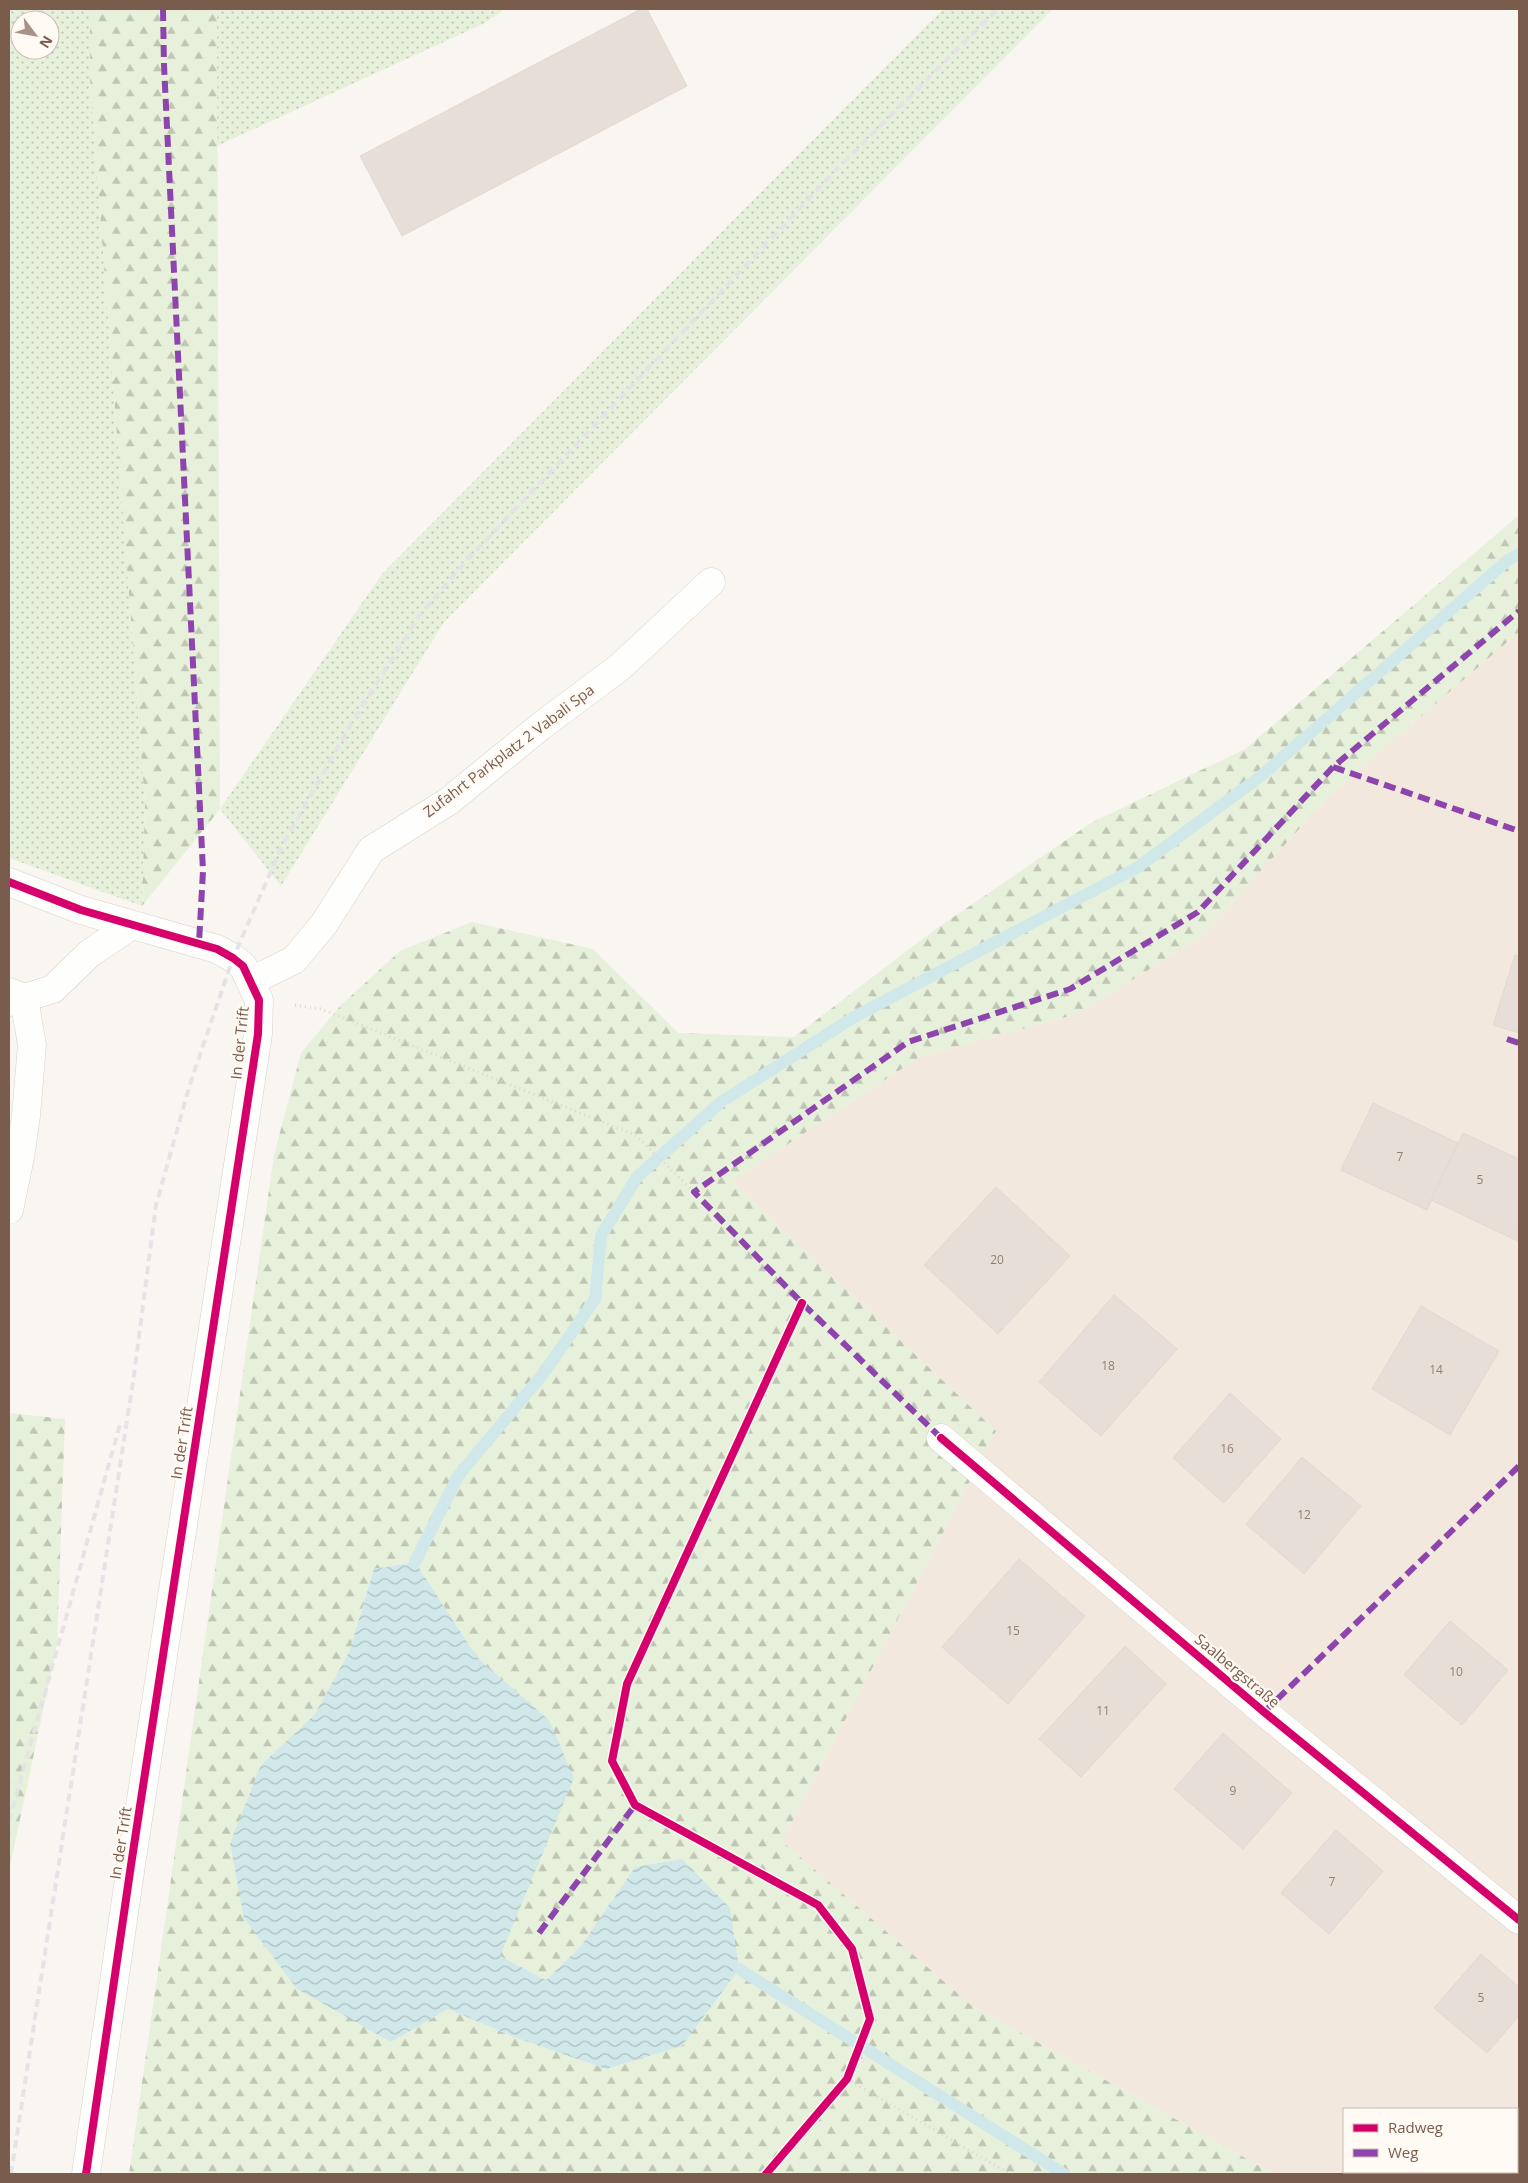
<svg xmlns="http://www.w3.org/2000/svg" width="1528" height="2183" viewBox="0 0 1528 2183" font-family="'Open Sans',sans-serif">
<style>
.residential{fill:#f2e8de;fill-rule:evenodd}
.grass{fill:url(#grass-dots);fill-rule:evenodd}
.forest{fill:url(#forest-firs);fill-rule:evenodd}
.water{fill:url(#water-waves)}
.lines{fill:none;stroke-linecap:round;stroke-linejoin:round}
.stream{stroke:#d0e8ea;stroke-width:12}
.building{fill:#e6ded7;stroke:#e2d8d2}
.minor-casing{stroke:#d7d1cb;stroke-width:29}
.path{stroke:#dcd5d0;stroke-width:3;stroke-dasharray:1 4;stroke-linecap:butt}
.minor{stroke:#fefefd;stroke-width:28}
.rail{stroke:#e6e3e7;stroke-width:4;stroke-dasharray:8 5;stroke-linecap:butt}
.quiet{stroke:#8e44ad;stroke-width:6;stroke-dasharray:12 6;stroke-linecap:butt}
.cycleway-casing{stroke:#fffaf3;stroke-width:11}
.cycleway{stroke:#d6006c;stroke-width:8}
.labels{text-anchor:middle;stroke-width:4.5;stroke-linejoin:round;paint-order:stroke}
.number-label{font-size:12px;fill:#977e72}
.street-label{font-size:15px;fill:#7a5c4d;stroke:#fffaf3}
</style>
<defs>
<pattern id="grass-dots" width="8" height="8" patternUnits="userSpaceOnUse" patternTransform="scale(1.25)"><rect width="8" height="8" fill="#e7f0db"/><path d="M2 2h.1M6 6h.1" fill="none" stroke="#c0c6b4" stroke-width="1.8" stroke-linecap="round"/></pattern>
<pattern id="forest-firs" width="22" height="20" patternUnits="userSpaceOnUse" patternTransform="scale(1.25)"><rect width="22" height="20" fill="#e7f0db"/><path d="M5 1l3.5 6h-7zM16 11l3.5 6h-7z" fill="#c0c6b4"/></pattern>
<pattern id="water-waves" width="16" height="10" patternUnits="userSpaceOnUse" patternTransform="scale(1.25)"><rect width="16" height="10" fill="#d0e8ea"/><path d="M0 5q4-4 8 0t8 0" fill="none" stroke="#aebfc0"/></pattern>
</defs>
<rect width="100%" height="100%" fill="#f9f5f0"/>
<path class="residential" d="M1519,632v1542h-245l-303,-169 -189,-164 214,-410 -264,-250 189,-125 156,-42 123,-76 132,-145zM1344,2109h173v63h-173z"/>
<g class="grass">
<path d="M9,9h81v71l55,724 -3,102 -133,-48zM20,20h30v30h-30z"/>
<polygon points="217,9 505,9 485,23 217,146"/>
<polygon points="943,9 1053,9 444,622 281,886 220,809 382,574"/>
</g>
<g class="forest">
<polygon points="90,9 217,9 220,809 142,906 145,804 90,80"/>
<path d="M1519,515v117l-187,161 -132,145 -123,76 -156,42 -189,125 264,250 -214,410 189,164 303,169h-1145l145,-1019 27,-102 40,-48 59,-54 72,-29 121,27 85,84 116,4 139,-106 158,-108 154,-74zM415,1562l62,95 72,63 -49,236 46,24 35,-34 54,-79 -29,202 -92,-32 -66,-28 -57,33 -130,-277 54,-51 34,-62 25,-83z"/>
<polygon points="9,1413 65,1419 57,1645 9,1871"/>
</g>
<polygon class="water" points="415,1562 477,1657 549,1720 574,1778 500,1956 546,1980 581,1946 635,1867 682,1859 730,1908 739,1969 682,2046 606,2069 514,2037 448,2009 391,2042 297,1989 244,1918 230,1843 261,1765 315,1714 349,1652 374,1569"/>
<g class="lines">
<g class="stream">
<polyline points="415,1562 458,1476 543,1374 595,1299 601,1236 637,1177 721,1102 854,1017 1138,867 1261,776 1508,560 1519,554"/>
<polyline points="739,1969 1064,2174"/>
</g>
</g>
<g class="building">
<polygon points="641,9 647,9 687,86 402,236 360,156"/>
<polygon points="1515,955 1519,957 1519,1033 1493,1025"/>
<polygon points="1373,1103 1458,1143 1427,1210 1341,1170"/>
<polygon points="1463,1133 1519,1159 1518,1241 1431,1200"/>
<polygon points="996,1187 1070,1256 998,1334 924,1265"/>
<polygon points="1114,1295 1177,1349 1101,1436 1039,1382"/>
<polygon points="1421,1306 1499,1351 1450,1435 1372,1389"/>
<polygon points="1230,1393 1281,1439 1224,1503 1173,1458"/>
<polygon points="1302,1457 1361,1506 1304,1574 1246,1524"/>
<polygon points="1019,1559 1085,1616 1008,1704 942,1647"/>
<polygon points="1450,1621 1508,1670 1462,1725 1404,1675"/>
<polygon points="1125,1646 1166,1684 1081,1777 1039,1739"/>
<polygon points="1223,1733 1292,1793 1243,1849 1174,1789"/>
<polygon points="1336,1830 1383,1871 1329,1934 1281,1893"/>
<polygon points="1481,1954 1519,1987 1519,2016 1487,2053 1434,2008"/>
</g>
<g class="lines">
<g class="minor-casing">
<g id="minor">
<polyline points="9,882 81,910 217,949 233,958 243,966 259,1000 258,1034 131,1865 86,2174"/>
<polyline points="251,981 294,960 324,924 371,850 449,801 541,726 620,667 711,582"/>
<polyline points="9,992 24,998 53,989 90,953 132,925"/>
<polyline points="9,1002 24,998 32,1045 26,1116 20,1157 9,1210"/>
<polyline points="941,1438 1264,1712 1519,1920"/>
</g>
</g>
<g class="path">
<polyline points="295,1005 321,1009 635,1135 694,1192"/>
<polyline points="847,2079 1010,2174"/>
</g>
<use href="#minor" class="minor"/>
<g class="rail">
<polyline points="9,1821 121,1421"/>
<polyline points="11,2174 134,1375 156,1205 190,1084 233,958 282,846 351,724 419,616 467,560 838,168 998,9"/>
</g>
<g class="quiet">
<polyline points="163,9 164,65 203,871 199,943"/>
<polyline points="1333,767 1519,831"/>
<polyline points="1507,1039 1519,1043"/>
<polyline points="941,1438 802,1303 694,1192 908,1042 1070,989 1198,912 1333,767 1519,611"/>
<polyline points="1264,1712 1519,1466"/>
<polyline points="539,1933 635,1805"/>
</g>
<g class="cycleway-casing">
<g id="cycleway">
<polyline points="9,882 81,910 217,949 233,958 243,966 259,1000 258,1034 131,1865 86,2174"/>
<polyline points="941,1438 1264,1712 1519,1920"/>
<polyline points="766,2174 847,2079 870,2019 852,1949 818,1905 635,1805 612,1761 627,1684 802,1303"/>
</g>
</g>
<use href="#cycleway" class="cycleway"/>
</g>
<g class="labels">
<g class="number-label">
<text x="1400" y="1161">7</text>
<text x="1480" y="1184">5</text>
<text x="997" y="1264">20</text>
<text x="1108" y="1370">18</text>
<text x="1436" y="1374">14</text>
<text x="1227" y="1453">16</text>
<text x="1304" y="1519">12</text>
<text x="1013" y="1635">15</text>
<text x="1456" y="1676">10</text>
<text x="1103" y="1715">11</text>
<text x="1233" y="1795">9</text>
<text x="1332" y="1886">7</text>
<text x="1481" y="2002">5</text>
</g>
<g class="street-label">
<text transform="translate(509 751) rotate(-37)" y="5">Zufahrt Parkplatz 2 Vabali Spa</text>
<text transform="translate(240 1043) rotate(-84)" y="5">In der Trift</text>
<text transform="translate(182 1443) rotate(-81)" y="5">In der Trift</text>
<text transform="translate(1237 1671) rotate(40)" y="5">Saalbergstraße</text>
<text transform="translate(121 1843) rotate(-81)" y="5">In der Trift</text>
</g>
</g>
<rect width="1528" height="2183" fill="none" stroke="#7a5c4d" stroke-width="20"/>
<rect x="1343" y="2108" width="175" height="65" fill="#fffaf3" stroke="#cabbb1"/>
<rect x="1353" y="2124" width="25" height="8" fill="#d6006c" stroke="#cabbb1"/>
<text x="1388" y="2133" font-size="15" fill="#7a5c4d">Radweg</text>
<rect x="1353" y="2149" width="25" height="8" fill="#8e44ad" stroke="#cabbb1"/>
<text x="1388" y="2158" font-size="15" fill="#7a5c4d">Weg</text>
<g transform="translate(35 35) rotate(122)"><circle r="24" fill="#fffaf3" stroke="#cabbb1"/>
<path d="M0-4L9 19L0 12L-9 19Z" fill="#a69286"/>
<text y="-8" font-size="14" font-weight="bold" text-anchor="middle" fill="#7a5c4d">N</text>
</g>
</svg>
